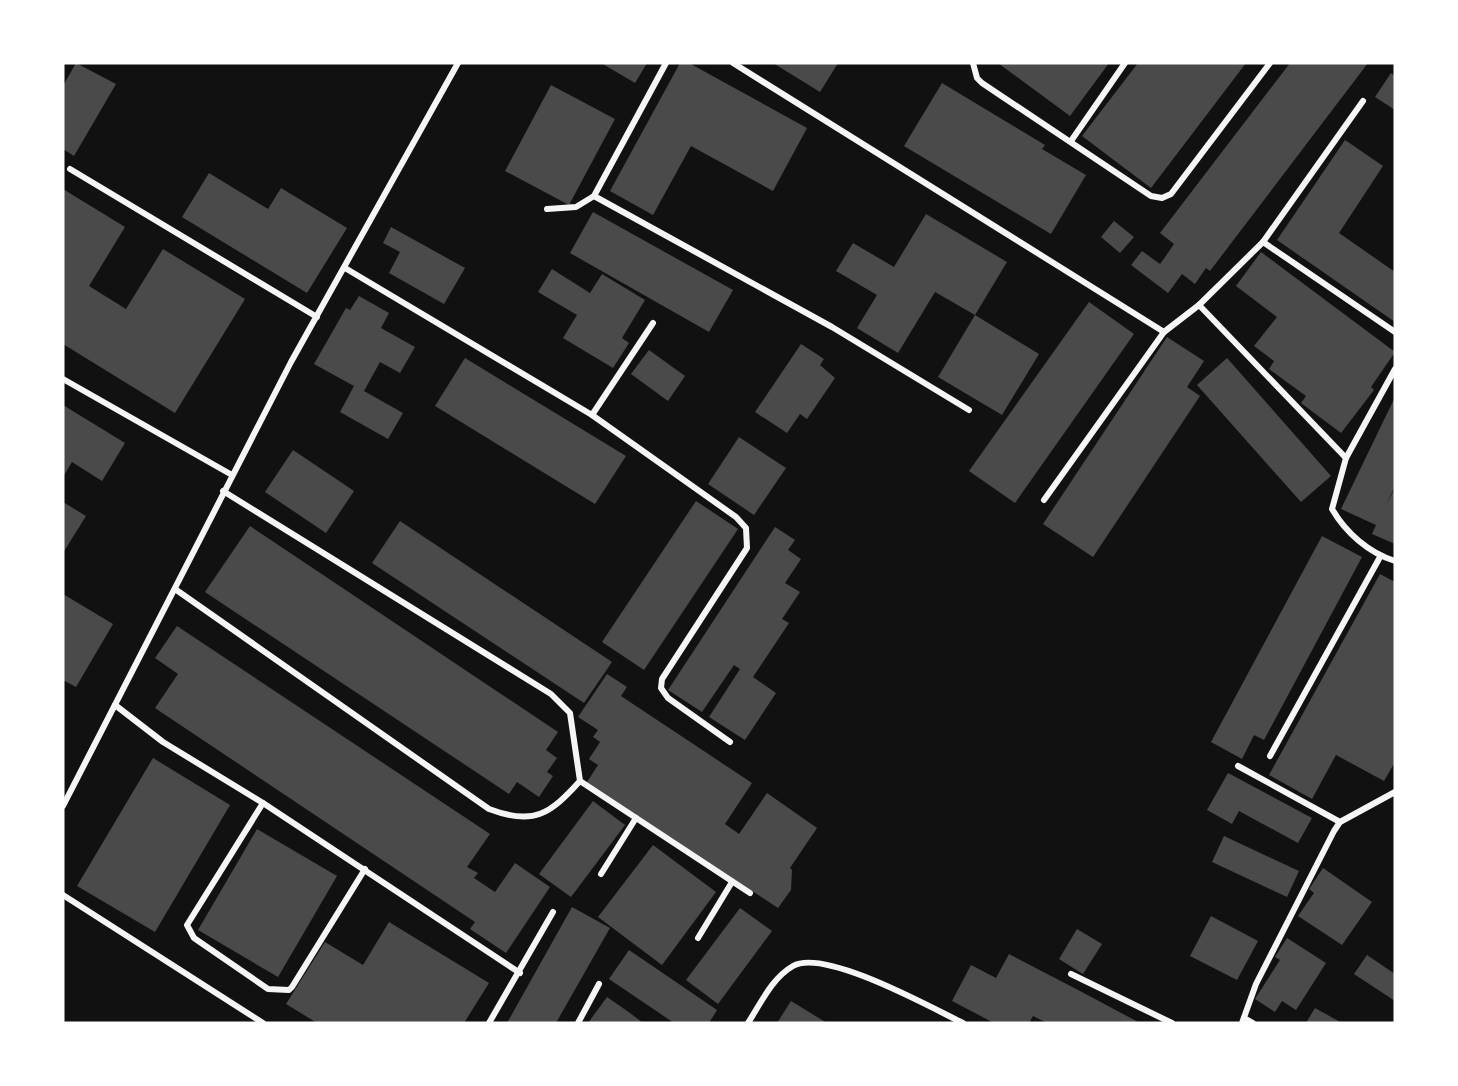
<svg xmlns="http://www.w3.org/2000/svg" width="1458" height="1086" viewBox="0 0 1458 1086" font-family="'Titillium Web',sans-serif">
<style>
.building{fill:#4a4a4a}
.lines{fill:none;stroke-linecap:round;stroke-linejoin:round}
.minor{stroke:#f5f5f5;stroke-width:6}
</style>
<rect width="100%" height="100%" fill="#111"/>
<g class="building">
<polygon points="76,63 116,84 74,156 63,149 63,86"/>
<polygon points="601,63 647,63 635,83"/>
<polygon points="680,63 689,63 807,128 773,191 691,146 653,215 610,191"/>
<polygon points="773,63 838,63 820,92"/>
<polygon points="998,63 1109,63 1070,116"/>
<polygon points="1138,63 1246,63 1151,188 1082,136"/>
<polygon points="1290,63 1368,63 1210,271 1206,268 1195,284 1182,274 1168,293 1131,265 1142,251 1160,264 1163,260 1174,244 1160,233"/>
<polygon points="1391,73 1395,76 1395,110 1375,97"/>
<polygon points="942,83 1045,145 1042,149 1086,175 1051,234 904,146"/>
<polygon points="551,85 615,119 569,205 505,171"/>
<polygon points="1345,140 1383,166 1339,233 1395,272 1395,322 1277,240"/>
<polygon points="209,173 268,209 281,188 347,228 307,293 182,217"/>
<polygon points="63,189 125,227 89,286 126,309 163,249 245,299 175,413 63,344"/>
<polygon points="593,212 733,290 709,332 570,253"/>
<polygon points="926,214 1007,262 975,315 1039,354 1002,415 938,377 975,315 935,292 898,353 857,328 877,295 836,271 853,243 894,267"/>
<polygon points="1114,221 1134,237 1120,253 1101,237"/>
<polygon points="391,227 465,268 444,304 389,273 400,252 383,243"/>
<polygon points="1261,252 1395,352 1371,387 1374,390 1341,433 1301,403 1306,396 1269,369 1274,361 1254,346 1277,317 1236,286"/>
<polygon points="552,269 590,293 602,274 645,300 622,338 629,343 613,368 563,338 577,315 538,292"/>
<polygon points="359,296 389,313 381,328 415,347 400,373 380,362 364,391 403,413 388,439 340,412 354,386 314,364 346,308 350,310"/>
<polygon points="1089,302 1134,334 1015,503 969,471"/>
<polygon points="1167,337 1204,361 1187,387 1200,396 1093,557 1043,524"/>
<polygon points="801,344 824,359 820,365 835,378 807,419 800,414 787,433 755,412"/>
<polygon points="649,350 685,376 668,401 631,374"/>
<polygon points="465,358 626,456 595,504 435,406"/>
<polygon points="1227,358 1331,476 1301,502 1197,385"/>
<polygon points="1395,397 1395,486 1386,505 1395,488 1395,544 1372,534 1376,525 1341,509"/>
<polygon points="63,405 125,443 102,481 72,462 63,477"/>
<polygon points="739,437 786,468 754,515 708,484"/>
<polygon points="293,450 354,491 326,533 265,492"/>
<polygon points="696,501 738,529 644,670 602,642"/>
<polygon points="63,502 86,516 63,553"/>
<polygon points="400,521 612,662 584,703 372,563"/>
<polygon points="250,526 558,732 546,750 557,758 547,772 553,776 539,797 517,782 509,794 205,592"/>
<polygon points="775,527 795,540 788,550 801,559 785,583 800,592 782,619 789,623 753,677 776,693 745,740 709,717 740,669 734,665 702,712 668,690"/>
<polygon points="1322,536 1362,557 1264,740 1254,735 1242,759 1211,742"/>
<polygon points="1380,574 1395,582 1395,762 1384,781 1336,755 1312,799 1269,775"/>
<polygon points="63,594 113,624 76,687 63,680"/>
<polygon points="177,626 490,834 467,867 478,873 474,878 495,892 515,863 550,887 506,953 470,929 475,922 155,708 178,674 155,658"/>
<polygon points="607,674 627,687 621,696 752,783 725,824 739,834 767,793 817,828 790,868 792,870 791,890 778,908 587,782 598,765 589,759 600,742 593,737 598,730 578,717"/>
<polygon points="153,758 230,805 155,932 77,886"/>
<polygon points="1228,773 1312,818 1298,843 1239,811 1232,824 1207,810"/>
<polygon points="593,801 625,825 571,897 539,874"/>
<polygon points="257,829 337,876 278,977 198,930"/>
<polygon points="1224,836 1299,871 1287,897 1212,862"/>
<polygon points="653,845 716,892 662,965 598,917"/>
<polygon points="1323,868 1372,902 1342,945 1298,916 1314,893 1309,889"/>
<polygon points="572,907 610,928 598,949 556,1023 507,1023"/>
<polygon points="740,908 772,931 718,1004 686,980"/>
<polygon points="1211,916 1258,941 1237,980 1190,956"/>
<polygon points="389,922 489,983 464,1023 317,1023 286,1004 325,942 363,965"/>
<polygon points="1077,929 1102,944 1083,974 1059,959"/>
<polygon points="1287,938 1326,963 1296,1010 1282,1001 1275,1012 1255,999 1280,960 1275,957"/>
<polygon points="629,950 717,1010 709,1023 674,1023 609,979"/>
<polygon points="1009,954 1080,991 1140,1023 1047,1023 1033,1016 1029,1023 994,1023 952,1001 971,965 996,978"/>
<polygon points="1367,955 1395,974 1395,1001 1354,974"/>
<polygon points="607,997 630,1013 643,1023 588,1023"/>
<polygon points="791,1001 827,1023 777,1023"/>
<polygon points="1315,1008 1342,1023 1306,1023"/>
</g>
<g class="lines">
<g class="minor">
<polyline points="733,63 1164,332 1199,305 1263,242 1363,101"/>
<polyline points="973,63 977,78 982,83 1151,196 1162,198 1171,194 1270,63"/>
<polyline points="1071,141 1125,63"/>
<polyline points="70,169 317,317"/>
<polyline points="594,196 832,327 969,410"/>
<polyline points="547,209 576,207 594,196 666,63"/>
<polyline points="1263,242 1395,332"/>
<polyline points="345,268 592,415 736,517 746,528 747,548 662,679 661,688 668,698 730,742"/>
<polyline points="1199,305 1346,458"/>
<path d="M1395,369l-49,89 -14,51c14,24 37,44 63,52"/>
<polyline points="63,379 232,475"/>
<polyline points="592,415 653,323"/>
<polyline points="1044,500 1164,332"/>
<path d="M175,589l314,220c45,17 61,5 91,-28l-10,-68 -19,-19 -328,-203"/>
<polyline points="115,705 163,742 263,803 520,973"/>
<polyline points="1270,756 1380,557"/>
<polyline points="1238,766 1340,822"/>
<polyline points="580,781 750,893"/>
<polyline points="263,803 187,925 194,938 268,989 289,990 292,987 365,869"/>
<polyline points="63,806 291,362 458,63"/>
<polyline points="601,874 636,818"/>
<polyline points="63,895 263,1023"/>
<polyline points="698,938 732,882"/>
<polyline points="1071,974 1172,1023"/>
<polyline points="1244,1018 1253,1023"/>
<polyline points="489,1023 553,912"/>
<polyline points="578,1023 599,984"/>
<path d="M748,1023c13,-20 24,-45 45,-57 31,-18 137,41 170,57"/>
<polyline points="1242,1023 1256,984 1334,831 1340,822 1395,792"/>
</g>
</g>
<rect width="1458" height="1086" fill="none" stroke="#ffffff" stroke-width="129"/>
</svg>
